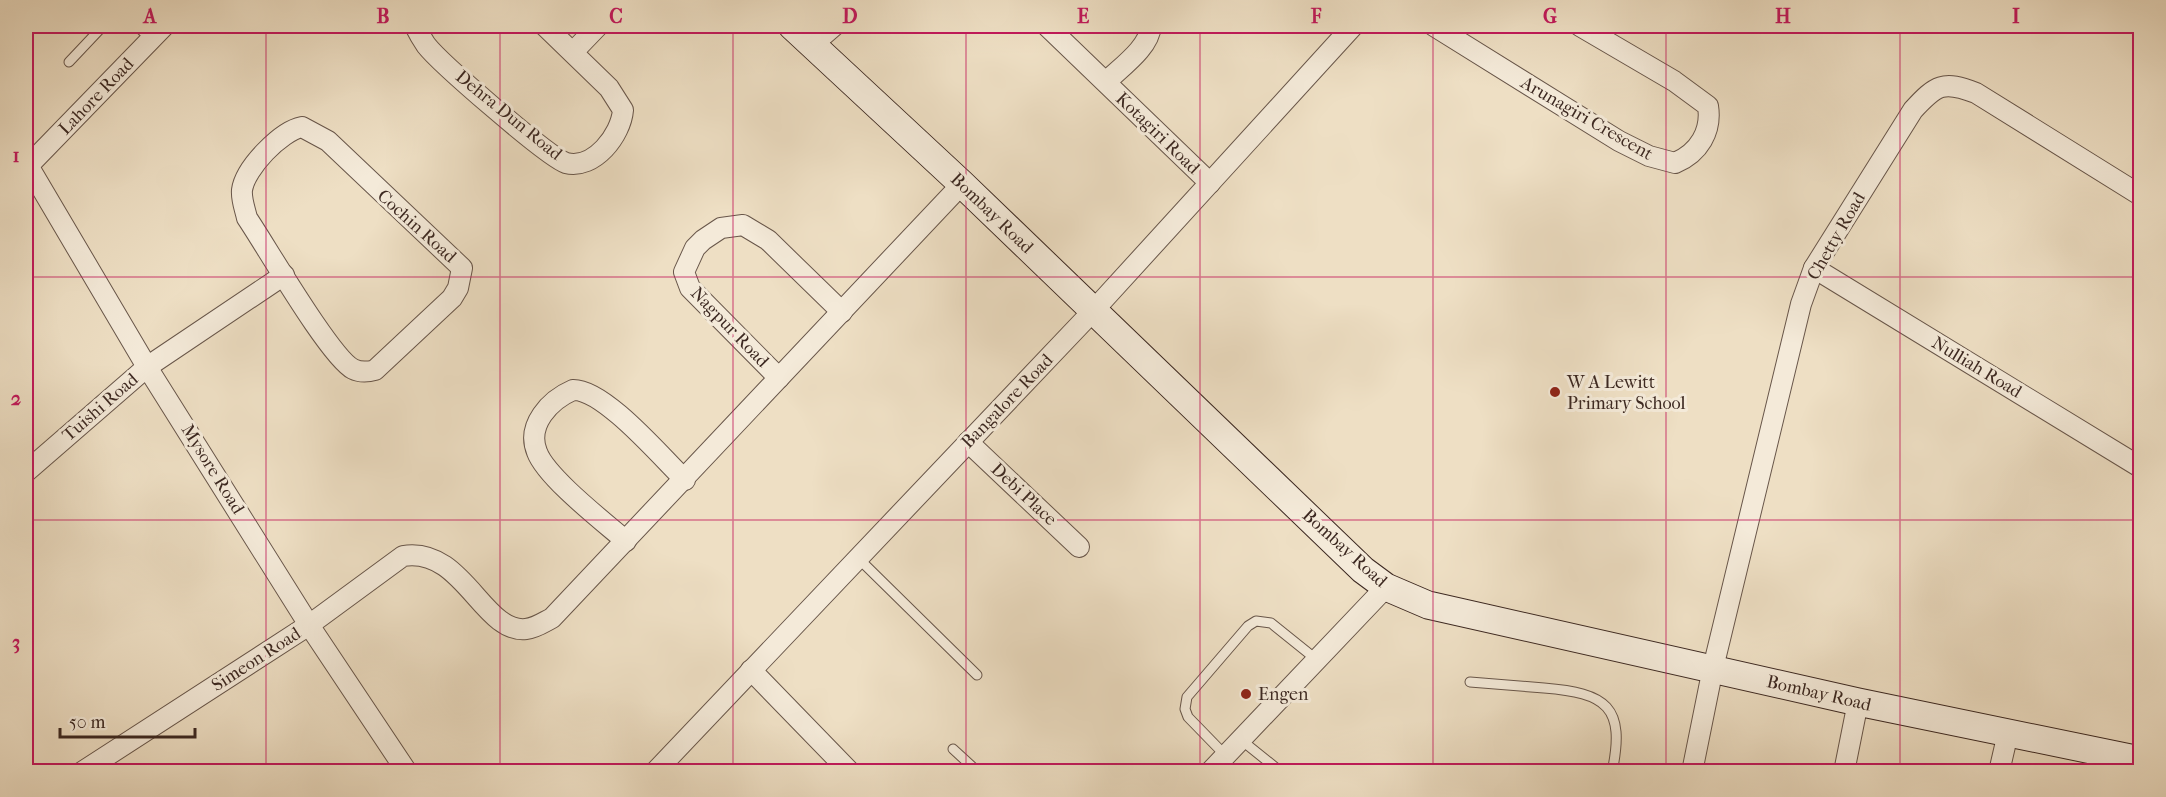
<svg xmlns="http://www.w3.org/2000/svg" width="2166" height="797" viewBox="0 0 2166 797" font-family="'IM FELL French Canon',serif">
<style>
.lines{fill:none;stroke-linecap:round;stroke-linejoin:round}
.lane-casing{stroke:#68564a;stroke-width:11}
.street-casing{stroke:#68564a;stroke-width:22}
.secondary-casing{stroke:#3c2821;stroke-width:29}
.lane{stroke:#f4ead9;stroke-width:9}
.street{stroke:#f4ead9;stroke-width:20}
.secondary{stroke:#f4ead9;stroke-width:27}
.grid{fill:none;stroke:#c2185b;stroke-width:1.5;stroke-opacity:0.55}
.poi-dot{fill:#8f2418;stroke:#f4ead9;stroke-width:2}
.labels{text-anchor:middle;stroke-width:6;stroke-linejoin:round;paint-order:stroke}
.street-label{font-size:18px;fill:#3c2821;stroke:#f4ead9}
.poi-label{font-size:18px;fill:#3c2821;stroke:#f4ead9;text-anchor:start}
.neatline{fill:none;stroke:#c2185b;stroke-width:2}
.grid-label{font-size:20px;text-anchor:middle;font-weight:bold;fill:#c2185b}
</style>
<rect width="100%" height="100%" fill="#eedfc4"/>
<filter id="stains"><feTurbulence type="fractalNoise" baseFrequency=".00333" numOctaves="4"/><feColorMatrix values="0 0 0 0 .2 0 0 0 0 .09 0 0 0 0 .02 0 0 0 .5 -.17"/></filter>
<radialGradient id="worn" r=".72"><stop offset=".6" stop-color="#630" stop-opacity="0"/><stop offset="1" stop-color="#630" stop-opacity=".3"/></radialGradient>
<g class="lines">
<g class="lane-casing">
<g id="lane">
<polyline points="137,26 151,39"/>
<polyline points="69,62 103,26"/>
<polyline points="858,558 977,675"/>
<path d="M1470,682c24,2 49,4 74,6 62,5 82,18 68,84"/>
<polyline points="1240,739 1281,772"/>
<polyline points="953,749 978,772"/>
<polyline points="1225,755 1188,717 1185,709 1187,697 1248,626 1256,621 1271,623 1317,660"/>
</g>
</g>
<g class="street-casing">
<g id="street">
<path d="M415,26c3,6 7,13 11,19 14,18 122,112 140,118 28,7 55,-28 57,-53l-14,-22 -64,-62"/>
<polyline points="1047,26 1210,183"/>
<path d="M1434,26l185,115 30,15 26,7c24,-10 37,-32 33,-57l-34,-25 -94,-55"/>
<polyline points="812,45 834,26"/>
<polyline points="573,52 598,26"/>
<path d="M1106,82c15,-15 43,-34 45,-56"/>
<path d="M302,127l26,14 134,127 -4,20 -6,10 -77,72c-7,2 -14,3 -22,-1 -23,-12 -87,-123 -106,-151 -2,-9 -6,-19 -5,-28 3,-22 39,-59 60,-63z"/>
<polyline points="26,162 147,367 309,625 407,772"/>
<polyline points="28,166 164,26"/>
<polyline points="1814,268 2140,467"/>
<polyline points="779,378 690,288 684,272 695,248 703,240 721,228 743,225 768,240 842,312"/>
<polyline points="968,442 1079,547"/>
<polyline points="26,472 147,367 284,275"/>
<path d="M626,541c-22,-19 -80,-64 -89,-89 -11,-27 13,-52 36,-62 31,-1 89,68 112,90"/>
<polyline points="751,670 850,772"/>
<path d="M82,772l227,-147 94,-69c60,-10 80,78 123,73 10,-1 18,-7 26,-11l410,-434"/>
<polyline points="655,772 1093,311 1353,26"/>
<polyline points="1210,772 1386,587"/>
<path d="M1692,772l21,-104 88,-364 13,-36 99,-158c23,-25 30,-30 63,-17l164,102"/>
<polyline points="1844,772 1858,702"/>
<polyline points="1999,772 2008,733"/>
</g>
</g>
<g class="secondary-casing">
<polyline id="secondary" points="792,26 962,184 1363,570 1386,587 1428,605 1858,702 2140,760"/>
</g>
<use href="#lane" class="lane"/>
<use href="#street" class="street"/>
<use href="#secondary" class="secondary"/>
</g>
<path class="grid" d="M266,26v746M500,26v746M733,26v746M966,26v746M1200,26v746M1433,26v746M1666,26v746M1900,26v746M26,277h2114M26,520h2114"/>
<g class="poi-dot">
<circle cx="1555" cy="392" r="6"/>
<circle cx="1246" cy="694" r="6"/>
</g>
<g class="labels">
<g class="street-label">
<text transform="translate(96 96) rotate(-46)" y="6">Lahore Road</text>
<text transform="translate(509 115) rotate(39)" y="6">Dehra Dun Road</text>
<text transform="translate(1587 118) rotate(30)" y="6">Arunagiri Crescent</text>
<text transform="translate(1158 133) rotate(44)" y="6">Kotagiri Road</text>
<text transform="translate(992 213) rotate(44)" y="6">Bombay Road</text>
<text transform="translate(417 226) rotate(42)" y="6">Cochin Road</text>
<text transform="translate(1836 236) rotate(-60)" y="6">Chetty Road</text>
<text transform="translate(730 327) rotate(46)" y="6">Nagpur Road</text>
<text transform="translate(1977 367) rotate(31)" y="6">Nulliah Road</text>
<text transform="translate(1007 401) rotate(-46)" y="6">Bangalore Road</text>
<text transform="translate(100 407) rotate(-41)" y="6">Tuishi Road</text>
<text transform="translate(213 469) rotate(58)" y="6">Mysore Road</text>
<text transform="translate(1024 494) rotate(43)" y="6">Debi Place</text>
<text transform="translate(1345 548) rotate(42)" y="6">Bombay Road</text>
<text transform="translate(256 659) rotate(-33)" y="6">Simeon Road</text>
<text transform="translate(1819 693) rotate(13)" y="6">Bombay Road</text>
</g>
<g class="poi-label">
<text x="1567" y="388">W A Lewitt<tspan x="1567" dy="21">Primary School</tspan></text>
<text x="1258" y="700">Engen</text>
</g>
</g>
<rect width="2166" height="797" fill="none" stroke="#eedfc4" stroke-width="66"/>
<path d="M60 728v9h135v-9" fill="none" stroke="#3c2821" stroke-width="3"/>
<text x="69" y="728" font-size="18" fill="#3c2821" stroke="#f4ead9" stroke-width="4.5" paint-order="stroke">50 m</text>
<rect x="33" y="33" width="2100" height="731" class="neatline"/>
<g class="grid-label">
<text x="150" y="23">A</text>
<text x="383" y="23">B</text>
<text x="616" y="23">C</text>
<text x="850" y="23">D</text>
<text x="1083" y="23">E</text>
<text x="1316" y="23">F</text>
<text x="1550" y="23">G</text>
<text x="1783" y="23">H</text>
<text x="2016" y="23">I</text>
<text x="16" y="162">1</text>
<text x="16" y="405">2</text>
<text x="16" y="649">3</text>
</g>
<rect width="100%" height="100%" filter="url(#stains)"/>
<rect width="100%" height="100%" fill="url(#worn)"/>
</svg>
